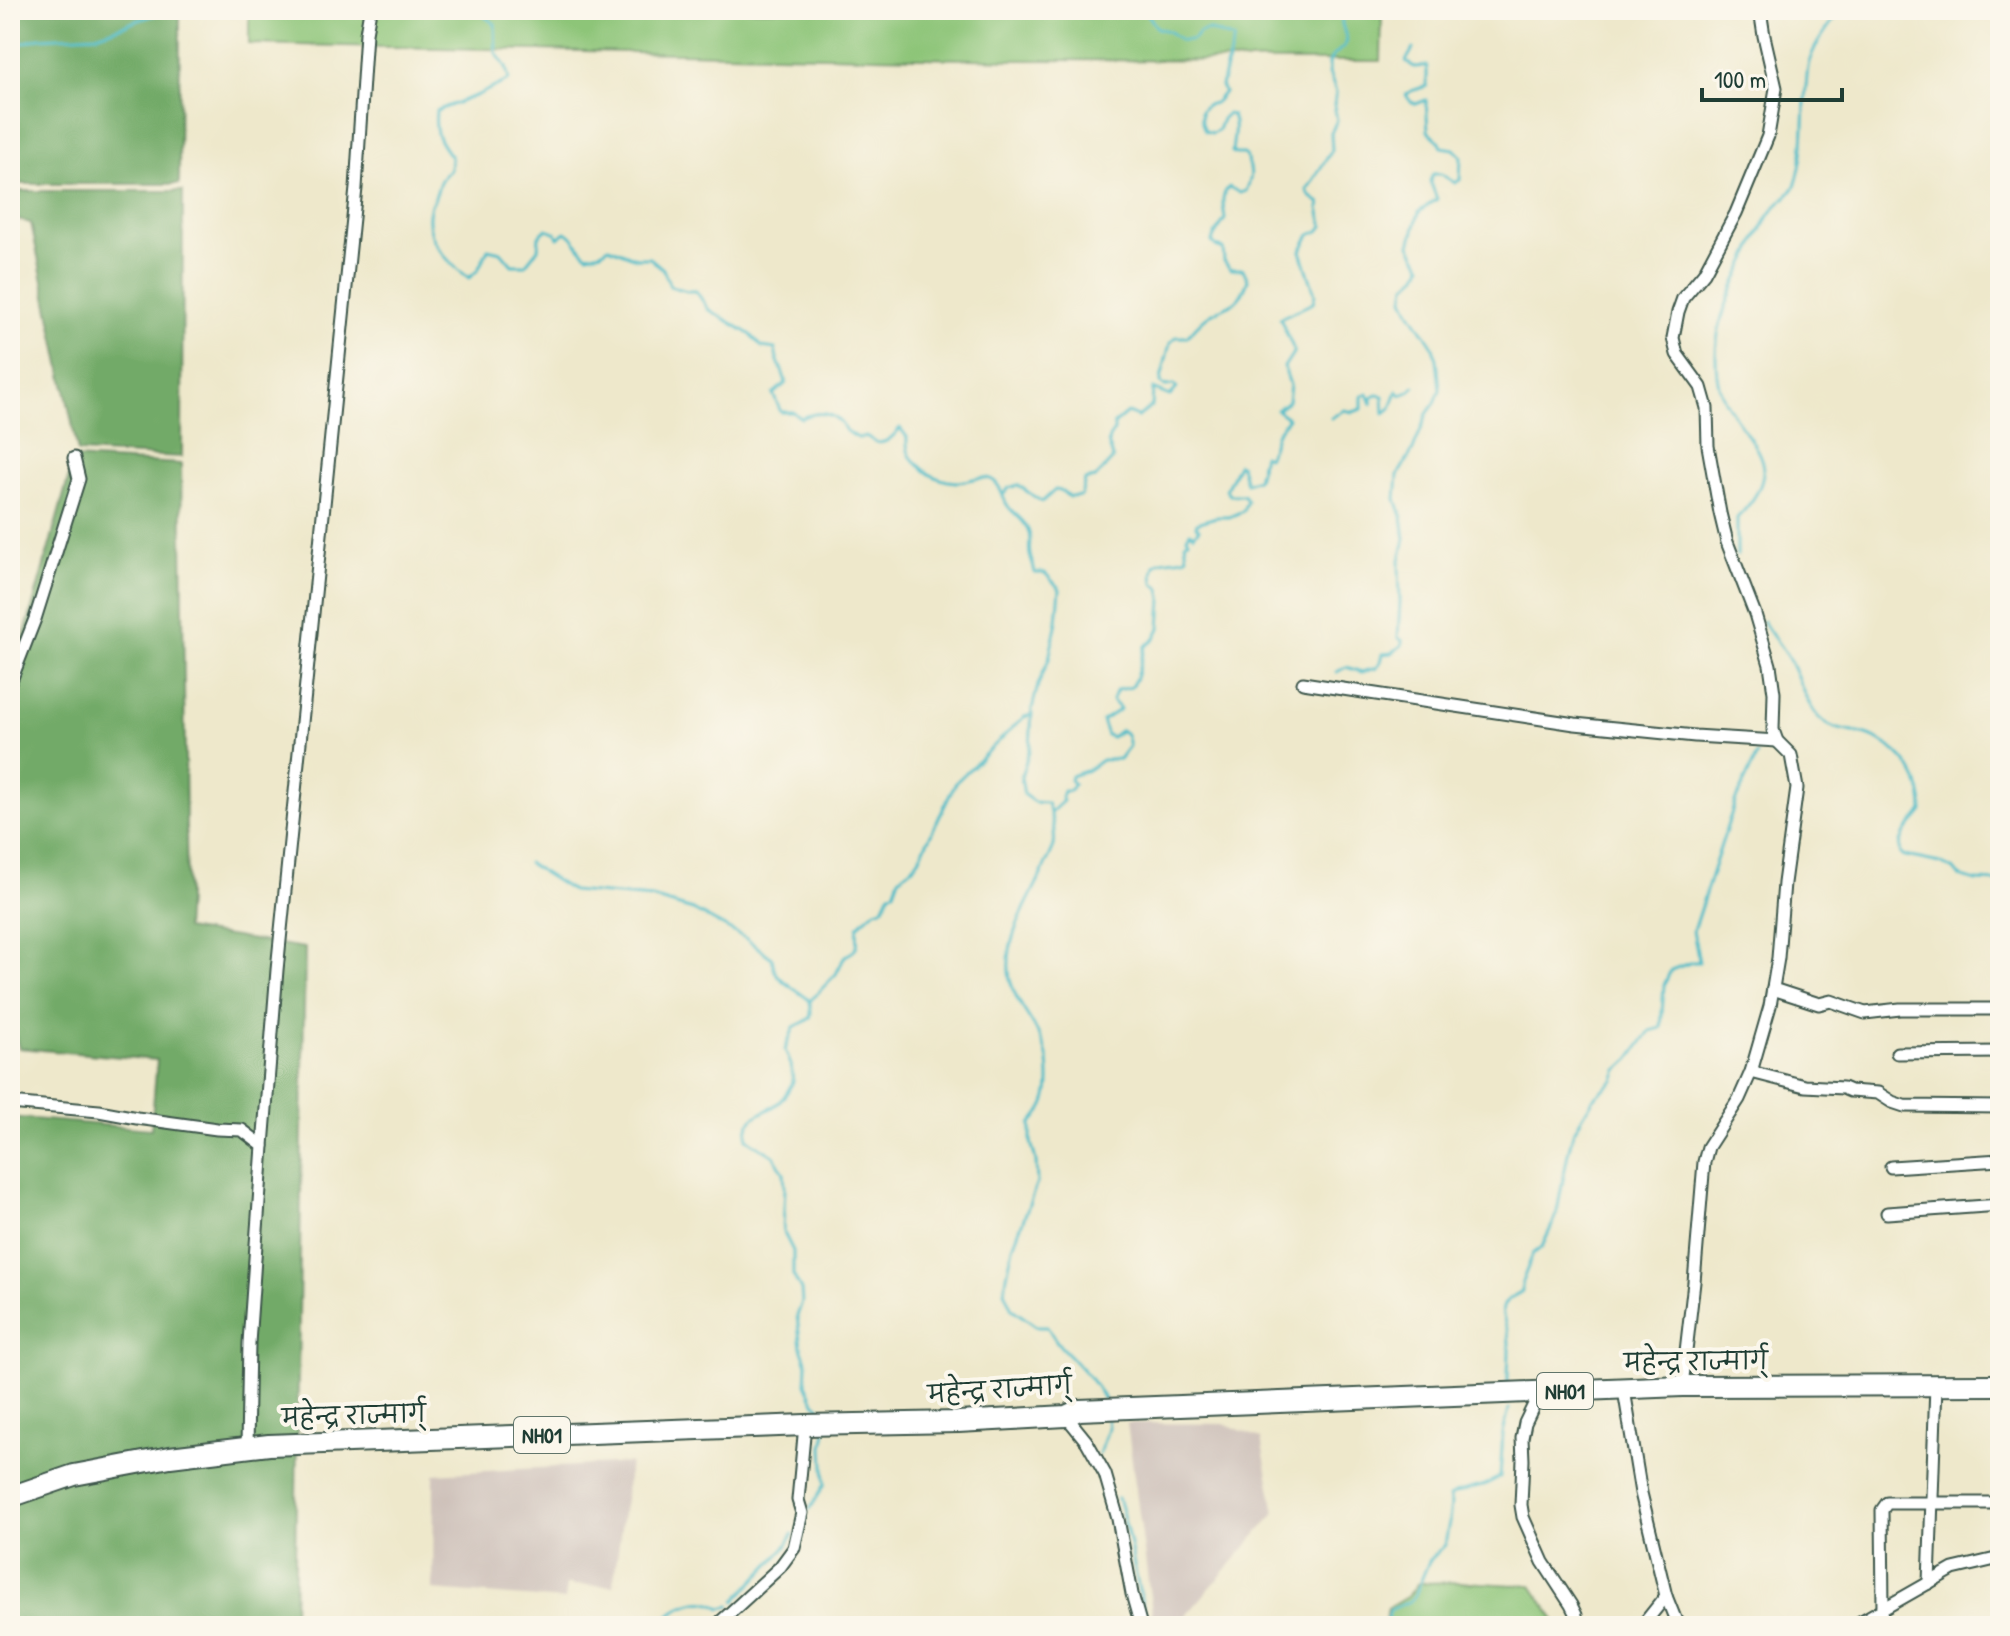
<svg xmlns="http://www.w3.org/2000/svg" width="2010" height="1636" viewBox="0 0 2010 1636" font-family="'Patrick Hand','Playpen Sans Deva',sans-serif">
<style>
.industrial{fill:#cec1ba}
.green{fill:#8dc578;stroke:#568156;stroke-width:2}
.forest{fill:#72aa68;stroke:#48744e;stroke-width:2}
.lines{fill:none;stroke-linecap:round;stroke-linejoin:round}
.stream{stroke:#4ebcc8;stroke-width:3}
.street-casing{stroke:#3e574b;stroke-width:15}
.highway-casing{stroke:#3e574b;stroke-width:24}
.street{stroke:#fff;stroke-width:11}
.highway{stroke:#fff;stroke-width:20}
.labels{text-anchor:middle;stroke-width:8;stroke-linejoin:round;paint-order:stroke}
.shield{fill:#fbf7ec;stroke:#61756b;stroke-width:2}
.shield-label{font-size:22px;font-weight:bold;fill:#1f3d34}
.street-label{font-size:24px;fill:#1f3d34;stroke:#fbf7ec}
</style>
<rect width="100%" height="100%" fill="#fbf7ec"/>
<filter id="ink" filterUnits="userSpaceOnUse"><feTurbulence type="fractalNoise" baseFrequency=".0125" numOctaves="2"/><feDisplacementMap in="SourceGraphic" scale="16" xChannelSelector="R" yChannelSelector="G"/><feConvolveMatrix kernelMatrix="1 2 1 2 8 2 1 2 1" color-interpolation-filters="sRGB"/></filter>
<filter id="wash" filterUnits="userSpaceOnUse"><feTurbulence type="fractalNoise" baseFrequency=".006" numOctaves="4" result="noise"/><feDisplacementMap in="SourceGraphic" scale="32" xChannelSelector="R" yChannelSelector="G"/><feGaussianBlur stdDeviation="1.8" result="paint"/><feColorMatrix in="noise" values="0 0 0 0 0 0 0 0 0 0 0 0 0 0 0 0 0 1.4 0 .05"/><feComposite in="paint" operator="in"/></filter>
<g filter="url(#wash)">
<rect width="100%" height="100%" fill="#eee8cb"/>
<g class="industrial">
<polygon points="1127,1423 1226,1424 1261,1439 1275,1513 1177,1626 1166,1626 1153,1619"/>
<polygon points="630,1463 613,1586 567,1585 565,1600 433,1590 434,1474"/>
</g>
<g class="green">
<polygon points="249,10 1382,10 1381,61 1017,60 249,44"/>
<polygon points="1463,1582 1532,1586 1559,1626 1385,1626 1388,1608 1408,1596 1418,1583"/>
</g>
<g class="forest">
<polygon points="10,10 180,10 179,184 10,184"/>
<polygon points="10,191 183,191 182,457 78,452 31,223 10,218"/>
<polygon points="74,458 181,464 187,900 185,929 305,948 294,1626 10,1626 10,1117 151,1129 157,1060 19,1048 10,1021 10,687"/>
</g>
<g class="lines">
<g class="stream">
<path d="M476,10l19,14 1,29 10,14 3,13 -31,15 -42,16c-2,22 2,29 15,46l-1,13c-14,13 -9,12 -15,27 -3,9 -3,2 -5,12 -7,29 18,54 39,69l9,-8 10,-21 13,3 11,13h13l13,-16 1,-13 8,-7 9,4 2,5 8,-6c12,7 10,15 22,23l13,-3 8,-5 27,11h14l13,11 7,17 17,5h9l12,18 42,25 12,13 13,2c2,15 8,20 11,34l-13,11 8,18h12l8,6c20,-8 35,-6 45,13l12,7 10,-1c12,12 23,3 32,-9l7,9c-1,16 3,21 15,31 9,9 21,13 34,14 13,0 31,-11 41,2 5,6 6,16 11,22 6,9 17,14 20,24 4,8 0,16 2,25 1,5 4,12 5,18h10l15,16 -3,32 -8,38 -11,26 -6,24 -2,39 -9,29 3,18 10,7 13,1c5,14 9,29 7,43 -2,5 -5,12 -8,17 -14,36 -40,68 -37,109 3,31 28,50 36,77 4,10 4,21 4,31 0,19 -5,30 -18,44v18l5,19 1,22 -24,64 -9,44 8,18 24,17h11c4,7 9,16 15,22 17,18 31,30 43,53"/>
<polyline points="10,47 39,38 97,35 168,10"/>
<polyline points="1363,395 1368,394 1372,404 1372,398 1377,395 1383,396 1384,414 1391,408 1397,391 1401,395 1409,392 1415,386"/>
<polyline points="1331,418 1344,410 1353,412 1362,409 1362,397 1363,395"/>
<path d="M1002,496l7,-8 9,-3 24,17 13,-12 7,1 7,6 12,-1 4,-16 10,-2 18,-19c-2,-14 -10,-16 1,-28v-7l13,-11 11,4 14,-11 1,-17 17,7 7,-8 -3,-3 -8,1 -5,-2v-5l9,-36 6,-6h11c7,-8 15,-18 24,-23 23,-13 27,-7 37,-34l-5,-11h-13l-6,-8 -1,-12 -7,-3 -4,-4 2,-6 11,-17c-1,-12 -6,-22 4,-32l11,6 6,-2c7,-14 6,-24 -2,-37h-8l-4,-2c1,-13 5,-25 0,-37l-5,-1 -5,5 -4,11 -6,3 -7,-2 -3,-8 -1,-12 5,-6 9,-2 9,-11 -3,-6 13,-47 -26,-9 -8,2 -8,8h-11l-13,-9 -11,-3 -12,-18"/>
<path d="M1737,555v-37c57,-57 6,-74 -16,-126 -4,-10 -5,-25 -5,-36 0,-38 18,-69 34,-103 7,-14 13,-30 23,-43 7,-9 20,-16 23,-27 10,-31 7,-64 10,-97 1,-7 1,-16 3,-24 6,-19 20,-35 31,-52"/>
<path d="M1763,621c9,16 22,29 30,46 8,17 13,36 25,50 12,13 28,13 45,17 34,10 60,40 60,77 -11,15 -27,25 -22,44l39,8 14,7 5,6 17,5 24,1"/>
<polyline points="1337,672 1346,667 1362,672 1377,668 1380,663 1382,654 1392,653 1402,645 1402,640 1398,638 1400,601 1399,564 1405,539 1402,516 1396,499 1398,475 1413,450 1427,414 1435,403 1440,390 1437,359 1432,345 1411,313 1404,298 1406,286 1418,275 1422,266 1410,245 1419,212 1437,199 1430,181 1433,174 1441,174 1455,183 1460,180 1461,156 1454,149 1442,147 1439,141 1428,131 1426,100 1416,104 1411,102 1406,95 1411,91 1427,86 1427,66 1414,67 1406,61 1413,49"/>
<path d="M1050,813l13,-12 -2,-4 2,-6h6l5,-7 -4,-4 1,-4 17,-6 14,-10 17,-1 10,-13 -3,-12 -5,-4 -9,7 -5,-2 -5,-14 18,-12 -8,-9 5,-10 14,-3 5,-9 9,-32 9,-6 6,-12 2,-29 -2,-11 -6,-5c-5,-30 14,-20 33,-26l-2,-15 4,-2 -2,-3 3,-5 4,3 5,-6 -3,-3 1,-3 19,-6h13l14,-6 4,-10 -3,-6h-14l-4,-5 12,-26 3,2 5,17 11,-4 6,-24 4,2 5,-9 4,-14 12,-16 -11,-8 11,-9 2,-16 -6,-18 9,-14v-5l-13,-30 33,-15 2,-9 -14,-43 9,-16 9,-4 4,-5 -4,-18 1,-5 -10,-7 -3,-6 25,-40 -1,-17 6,-13 -3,-15 2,-13 -7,-19v-10l3,-6 11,-10 4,-6 -5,-17v-14"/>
<path d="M528,863l44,28 80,7 41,12 52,28 27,20c1,4 1,9 3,13 7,13 25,20 35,30 3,22 0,17 -16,26l-9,23 6,15 2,17c-4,6 -8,16 -15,21 -16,14 -32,9 -31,36l27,17 10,17 1,15 -2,43 10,20v24l8,15 1,12 -5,14 4,31 6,17 -1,20 7,15 12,16"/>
<path d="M810,1001l26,-27 9,-18c19,-8 10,-15 13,-30l17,-16 8,-2 7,-15 4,-1 5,-14 14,-11 6,-8 37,-77 68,-65 8,-2"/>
<path d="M1508,1386c-1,-18 3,-35 0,-53 -2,-10 -10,-22 -2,-31 3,-5 11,-7 16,-11v-9l11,-28 9,-7 14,-30 12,-64 5,-20 20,-34 21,-19 4,-10 12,-11 20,-28 11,-3 3,-43 7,-15 21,-8h7l-6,-31 42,-129 22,-47"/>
<polyline points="1099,1454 1108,1429 1107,1416"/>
<path d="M1118,1498c14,42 17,85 30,128"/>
<polyline points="810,1509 825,1484 823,1447 826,1431"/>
<polyline points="735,1601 785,1548 793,1534"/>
<path d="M660,1626c13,-19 41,-33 61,-18l9,-2"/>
<polyline points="1391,1626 1388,1619 1390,1610 1410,1601 1415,1595 1429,1561 1445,1545 1449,1522 1451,1504 1449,1497 1455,1493 1482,1486 1500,1477 1503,1433 1509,1409"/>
</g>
</g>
</g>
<g filter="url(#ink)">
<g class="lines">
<g class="street-casing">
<g id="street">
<polyline points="10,683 35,619 79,479 74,458"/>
<polyline points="1303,683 1575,724 1695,736 1777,741"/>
<polyline points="1773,989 1819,1004 1831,1001 1865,1013 1900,1009 2000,1009"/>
<polyline points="1897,1053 2000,1052"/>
<polyline points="1751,1072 1805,1086 1843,1088 1850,1091 1878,1093 1892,1102 1904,1106 2000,1107"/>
<polyline points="10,1103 99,1111 137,1118 217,1129 242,1130 263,1146 249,1343 247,1447"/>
<polyline points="263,1146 277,970 356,188 366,33 370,10"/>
<polyline points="1891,1167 2000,1160"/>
<polyline points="1887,1213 2000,1205"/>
<polyline points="1682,1386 1694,1282 1704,1162 1708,1147 1739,1099 1751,1072 1770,1006 1778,958 1784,883 1797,788 1791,755 1777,741 1773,730 1774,693 1770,665 1755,614 1727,542 1720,513 1708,446 1707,408 1701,387 1677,354 1673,338 1678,312 1683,298 1704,273 1736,213 1768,136 1776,88 1764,36 1760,10"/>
<polyline points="1624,1390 1641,1493 1666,1596 1642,1626"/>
<polyline points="1540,1392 1525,1423 1522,1438 1523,1460 1521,1505 1523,1517 1543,1562 1571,1605 1576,1615 1578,1626"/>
<polyline points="1066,1416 1087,1442 1105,1474 1118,1519 1132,1594 1141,1626"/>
<polyline points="1929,1583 1936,1385"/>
<polyline points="1666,1596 1678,1626"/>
<polyline points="1883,1609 1882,1510 1887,1503 2000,1503"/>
<polyline points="716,1626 780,1567 794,1548 802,1513 798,1500 805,1425"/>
<polyline points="1853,1626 1953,1569 2000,1558"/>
</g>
</g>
<g class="highway-casing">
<polyline id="highway" points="10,1497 74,1475 170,1457 269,1445 805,1425 958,1422 1066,1416 1079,1410 1682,1386 2000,1385"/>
</g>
<use href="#street" class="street"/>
<use href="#highway" class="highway"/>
</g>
</g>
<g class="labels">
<g class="shield">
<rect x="1537" y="1373" width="56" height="36" rx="6"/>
<rect x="514" y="1417" width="56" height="36" rx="6"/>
</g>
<g class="shield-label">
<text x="1565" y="1399">NH01</text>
<text x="542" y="1443">NH01</text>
</g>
<g class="street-label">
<text transform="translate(1696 1362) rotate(-1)" y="8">महेन्द्र राज्मार्ग्</text>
<text transform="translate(1000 1390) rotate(-4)" y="8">महेन्द्र राज्मार्ग्</text>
<text transform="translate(354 1416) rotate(-2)" y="8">महेन्द्र राज्मार्ग्</text>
</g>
</g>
<rect width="2010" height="1636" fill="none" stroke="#fbf7ec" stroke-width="40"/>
<path d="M1702 88v12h140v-12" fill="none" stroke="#1f3d34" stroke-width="4"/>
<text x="1714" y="88" font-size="24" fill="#1f3d34" stroke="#fbf7ec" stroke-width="6" paint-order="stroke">100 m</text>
</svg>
